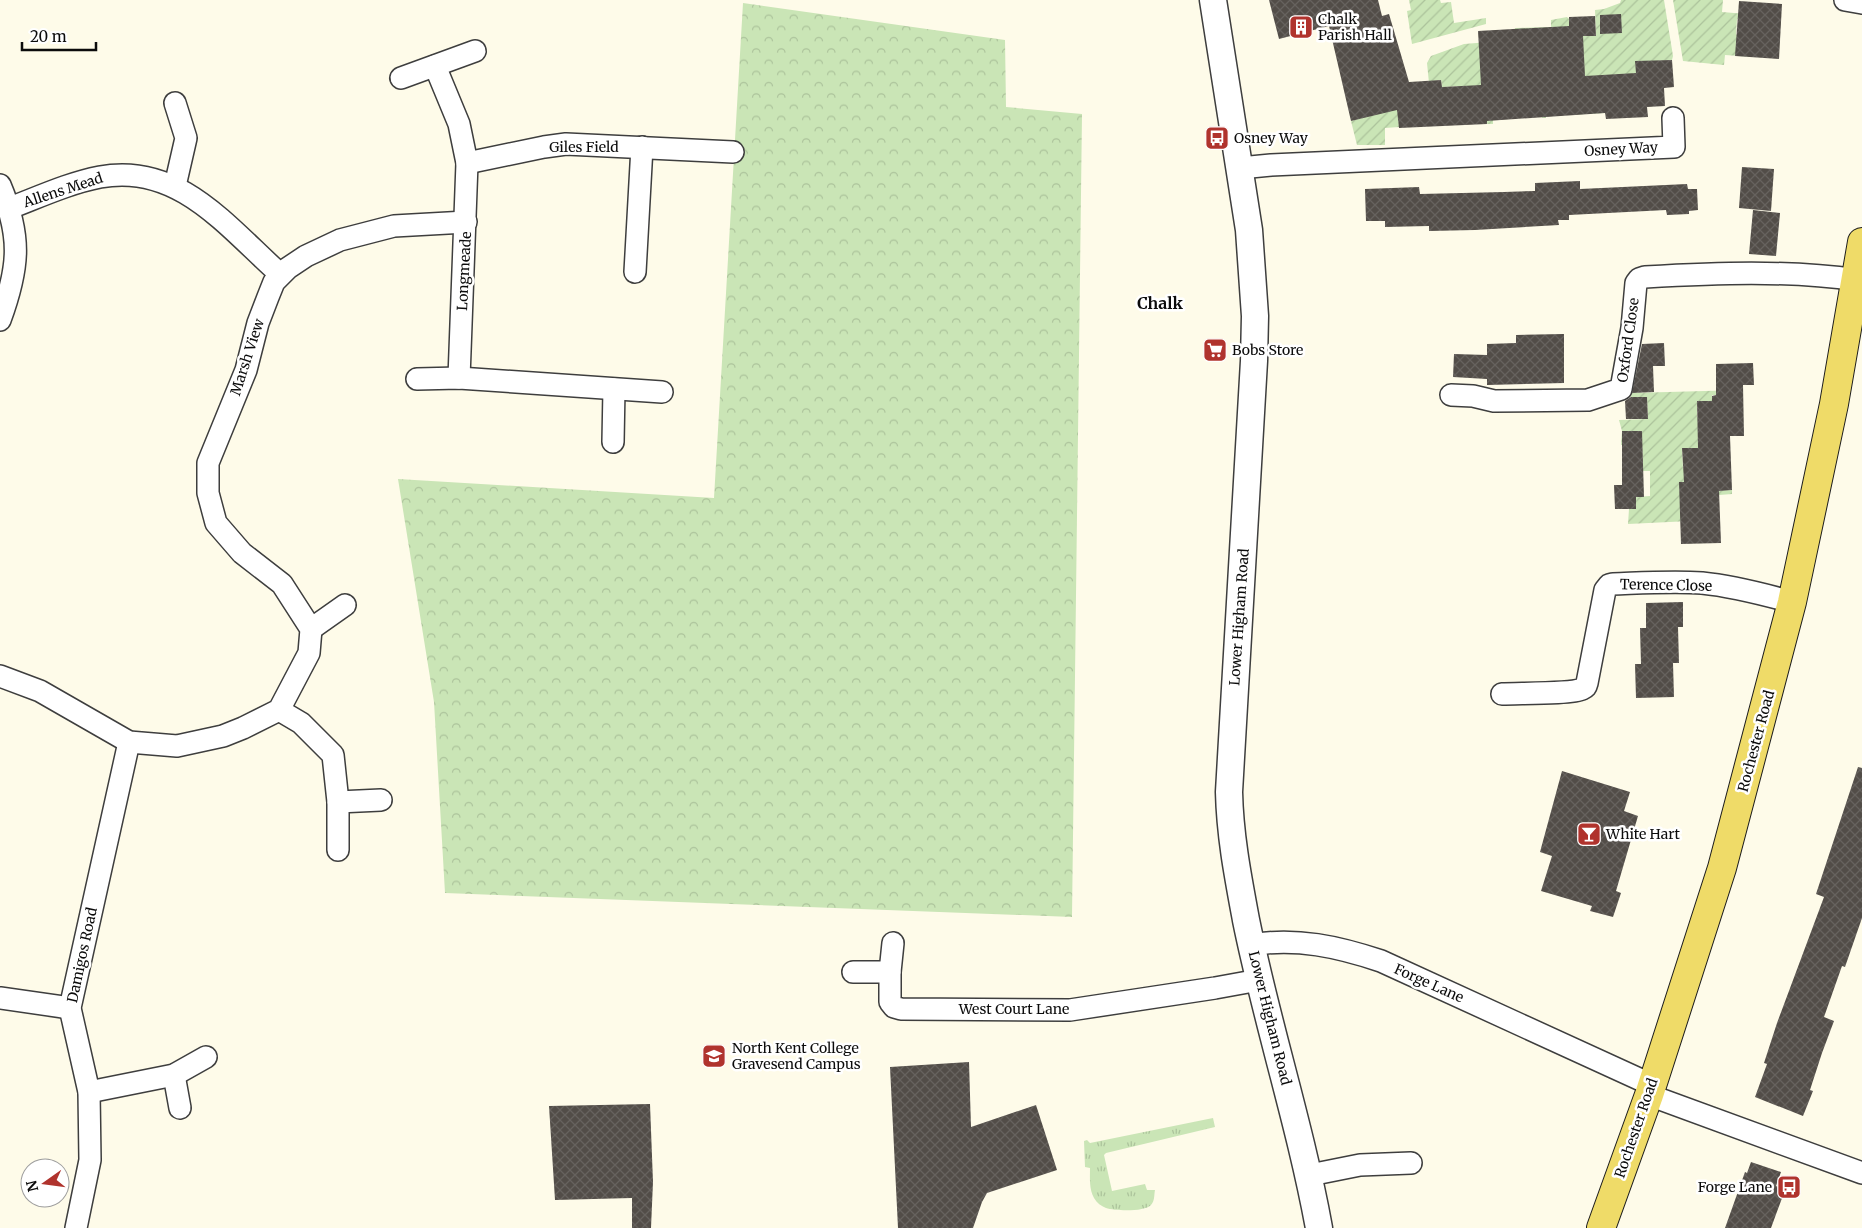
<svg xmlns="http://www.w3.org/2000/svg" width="1862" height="1228" viewBox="0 0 1862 1228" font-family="Merriweather,serif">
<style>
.grass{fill:url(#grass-tufts)}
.park{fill:url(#park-crowns)}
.garden{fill:url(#garden-furrows)}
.building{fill:url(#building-cross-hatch)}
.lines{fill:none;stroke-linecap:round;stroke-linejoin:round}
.minor-casing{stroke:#3e3e3e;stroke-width:24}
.tertiary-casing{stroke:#3e3e3e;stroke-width:29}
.primary-casing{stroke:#1c1c1c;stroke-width:30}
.minor{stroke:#fff;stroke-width:21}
.tertiary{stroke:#fff;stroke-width:26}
.primary{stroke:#efdb68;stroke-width:28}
.labels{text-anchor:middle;stroke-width:5;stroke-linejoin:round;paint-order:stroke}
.poi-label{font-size:14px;fill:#0b0b0b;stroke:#fff;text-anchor:start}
.street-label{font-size:14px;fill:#0b0b0b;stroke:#fff}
.quarter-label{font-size:16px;font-weight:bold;fill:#0b0b0b;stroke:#fff}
</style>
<defs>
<pattern id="grass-tufts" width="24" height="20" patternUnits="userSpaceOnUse" patternTransform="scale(1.25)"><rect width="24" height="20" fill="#cae5b6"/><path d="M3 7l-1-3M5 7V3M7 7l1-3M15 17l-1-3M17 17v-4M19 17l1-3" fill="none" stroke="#acc39b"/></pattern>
<pattern id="park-crowns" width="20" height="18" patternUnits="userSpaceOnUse" patternTransform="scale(1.25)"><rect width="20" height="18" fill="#cae5b6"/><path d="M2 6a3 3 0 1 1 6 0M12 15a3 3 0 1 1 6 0" fill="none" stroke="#acc39b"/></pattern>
<pattern id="garden-furrows" width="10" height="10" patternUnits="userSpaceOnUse" patternTransform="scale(1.25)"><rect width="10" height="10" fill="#cae5b6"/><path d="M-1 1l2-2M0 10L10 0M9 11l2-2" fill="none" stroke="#acc39b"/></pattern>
<pattern id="building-cross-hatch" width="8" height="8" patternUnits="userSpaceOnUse" patternTransform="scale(1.25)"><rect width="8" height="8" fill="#524d48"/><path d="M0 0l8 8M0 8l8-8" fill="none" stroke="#66625e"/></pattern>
</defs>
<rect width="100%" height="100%" fill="#fefbe9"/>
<path class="grass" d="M1213,1118l2,9 -109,26 -2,2 8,36 33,-7 2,6h8c-1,4 0,11 -4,15 -6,7 -36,6 -45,3 -5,-2 -9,-5 -12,-10 -5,-9 -4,-20 -4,-30l-5,-1 -1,-26 3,-1 3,3z"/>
<polygon class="park" points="743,3 1005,40 1006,107 1082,114 1072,917 445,893 434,702 398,479 714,498"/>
<g class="garden">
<polygon points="1409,0 1440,0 1441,3 1451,2 1454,23 1486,18 1486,24 1412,44 1407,11 1411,10"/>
<polygon points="1621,0 1664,0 1673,56 1672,60 1656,61 1636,73 1605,113 1546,116 1546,118 1542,118 1540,75 1495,88 1497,120 1493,120 1493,124 1487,124 1485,88 1464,86 1442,87 1441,80 1431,81 1429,83 1427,63 1431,56 1464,44 1489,42 1515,43 1515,28 1551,27 1551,20 1567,17 1569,19 1570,40 1583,36 1596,35 1595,10 1604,9 1620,3"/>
<polygon points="1673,0 1723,0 1722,12 1746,14 1746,19 1737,19 1736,34 1754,57 1725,55 1724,65 1683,61"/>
<polygon points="1398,108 1399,127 1385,128 1385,145 1357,145 1351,121"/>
<polygon points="1742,390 1742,395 1712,395 1712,401 1697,401 1697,417 1712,416 1730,446 1682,449 1683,469 1692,469 1693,492 1732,490 1732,494 1719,495 1719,499 1683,500 1690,521 1628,524 1629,509 1636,508 1636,497 1650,496 1650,471 1643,471 1642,445 1621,445 1622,431 1619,420 1648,419 1647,397 1631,397 1631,393"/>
</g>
<g class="building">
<polygon points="1269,0 1378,0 1382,16 1389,14 1409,82 1441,80 1442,87 1481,85 1478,31 1569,26 1569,17 1595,16 1596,36 1583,36 1585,76 1636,73 1635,61 1672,60 1674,87 1664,88 1665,106 1647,107 1648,117 1606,119 1605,113 1487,121 1487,124 1399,128 1397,110 1351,121 1329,26 1279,39"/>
<polygon points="1739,1 1782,4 1779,59 1735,56"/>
<polygon points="1621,14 1622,33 1600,34 1600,15"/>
<polygon points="1742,167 1774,169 1771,211 1739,208"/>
<polygon points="1580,181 1580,189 1687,184 1688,189 1697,189 1698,210 1689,211 1689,214 1667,215 1666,210 1569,215 1569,220 1558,220 1559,225 1475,230 1429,231 1429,226 1385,227 1385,221 1366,221 1365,189 1419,187 1420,194 1504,192 1535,191 1535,183"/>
<polygon points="1753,210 1780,213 1776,256 1749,254"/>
<polygon points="1564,334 1564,383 1487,385 1487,379 1453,377 1454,354 1487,355 1487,344 1516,343 1516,335"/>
<polygon points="1664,343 1665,366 1653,366 1654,392 1632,393 1642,344"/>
<polygon points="1753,363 1754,385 1743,385 1744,436 1730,436 1732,490 1719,491 1721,543 1681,544 1679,482 1684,482 1682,448 1698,448 1697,401 1712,401 1712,396 1716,395 1716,364"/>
<polygon points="1631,397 1647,397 1648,419 1626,419 1625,401"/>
<polygon points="1622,431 1642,431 1644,497 1636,497 1636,509 1615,509 1614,485 1622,485"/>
<polygon points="1683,602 1683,627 1678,627 1679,663 1673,663 1674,697 1636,698 1635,664 1641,664 1640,628 1646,628 1646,603"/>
<polygon points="1858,767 1862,768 1862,918 1845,967 1842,966 1824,1017 1834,1021 1822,1053 1810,1090 1813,1091 1803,1116 1755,1097 1767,1064 1764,1063 1777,1023 1824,897 1816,894"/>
<polygon points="1562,771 1630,792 1624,811 1638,816 1616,891 1621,893 1613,917 1590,911 1592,906 1541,891 1552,856 1540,852"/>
<polygon points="969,1062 971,1127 1036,1105 1057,1170 987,1193 982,1202 973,1228 898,1228 890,1067"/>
<polygon points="650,1104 653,1182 651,1228 632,1228 632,1198 555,1200 549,1106"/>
<polygon points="1751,1162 1781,1172 1776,1186 1785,1190 1771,1228 1725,1228 1745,1172 1747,1173"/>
</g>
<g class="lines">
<g class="minor-casing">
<g id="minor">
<polyline points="1845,0 1862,3"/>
<polyline points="435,66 459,124 467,163 459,378"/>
<polyline points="401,78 475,51"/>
<polyline points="467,163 544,147 566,144 733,152"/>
<polyline points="1240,168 1271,165 1674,147 1673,118"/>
<path d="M0,185c22,52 19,83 0,135"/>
<polyline points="175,186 186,138 175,103"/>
<path d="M10,208c29,-11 59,-25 90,-31 79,-15 128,51 180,97"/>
<polyline points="635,272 642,147"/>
<polyline points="417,379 459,378 662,392"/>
<path d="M1451,395l22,1 21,5 94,-1 33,-11 11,-61 4,-45 3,-4 6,-2c71,-4 142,-7 212,3"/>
<polyline points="613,442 614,389"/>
<polyline points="311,629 345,605"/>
<polyline points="0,676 40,691 129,742 177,746 223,736 243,728 279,710 309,653 311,629 282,584 242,553 216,523 208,493 208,463 246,370 258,323 268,297 274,282 288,268 306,256 340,240 394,226 466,222"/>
<path d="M1502,694c15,-1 70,0 80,-5 4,-2 4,-2 5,-6l18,-93 4,-5 4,-1c29,-1 59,-3 89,-1 30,3 61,11 90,19"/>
<polyline points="279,710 301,723 333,755 338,802 338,850"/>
<polyline points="338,802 381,800"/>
<path d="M1251,945c45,-8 88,2 130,16l271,124"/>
<polyline points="853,972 890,972 890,1002 894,1007 901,1009 1070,1010 1215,988 1259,980"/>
<polyline points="890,972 893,943"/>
<polyline points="0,998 70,1008"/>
<polyline points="174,1075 180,1108"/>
<polyline points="89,1092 174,1075 206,1057"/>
<polyline points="1649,1095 1862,1173"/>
<polyline points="1310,1175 1360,1165 1411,1163"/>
<polyline points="76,1228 90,1160 89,1092 70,1008 129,742"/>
</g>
</g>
<g class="tertiary-casing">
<path id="tertiary" d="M1213,0l36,230 6,86 -1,45 -25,431c1,44 9,85 17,128 21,104 54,204 73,308"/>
</g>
<g class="primary-casing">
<polyline id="primary" points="1601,1228 1649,1095 1722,868 1792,602 1834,404 1862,242"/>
</g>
<use href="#minor" class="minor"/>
<use href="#tertiary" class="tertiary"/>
<use href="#primary" class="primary"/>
</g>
<defs>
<g id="building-square" transform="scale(1.25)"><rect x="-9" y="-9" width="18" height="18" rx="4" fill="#b0332d" stroke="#fff"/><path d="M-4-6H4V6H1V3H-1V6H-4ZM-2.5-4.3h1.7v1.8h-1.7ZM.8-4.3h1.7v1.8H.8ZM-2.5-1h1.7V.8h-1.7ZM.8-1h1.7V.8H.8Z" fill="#fff"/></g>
<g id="bus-square" transform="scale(1.25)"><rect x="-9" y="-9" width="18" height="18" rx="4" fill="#b0332d" stroke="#fff"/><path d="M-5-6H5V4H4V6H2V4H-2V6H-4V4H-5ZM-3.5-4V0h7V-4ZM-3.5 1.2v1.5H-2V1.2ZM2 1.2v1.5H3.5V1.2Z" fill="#fff"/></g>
<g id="supermarket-square" transform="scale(1.25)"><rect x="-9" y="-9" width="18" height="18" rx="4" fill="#b0332d" stroke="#fff"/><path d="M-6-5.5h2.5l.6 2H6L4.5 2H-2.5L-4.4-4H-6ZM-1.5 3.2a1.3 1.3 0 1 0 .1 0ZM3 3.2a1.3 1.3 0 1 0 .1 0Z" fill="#fff"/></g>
<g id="bar-square" transform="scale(1.25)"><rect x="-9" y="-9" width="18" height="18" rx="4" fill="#b0332d" stroke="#fff"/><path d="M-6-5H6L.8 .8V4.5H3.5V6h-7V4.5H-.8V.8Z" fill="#fff"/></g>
<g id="university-square" transform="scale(1.25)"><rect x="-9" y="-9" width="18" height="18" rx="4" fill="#b0332d" stroke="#fff"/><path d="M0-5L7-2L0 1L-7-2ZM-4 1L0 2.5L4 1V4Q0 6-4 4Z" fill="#fff"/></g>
</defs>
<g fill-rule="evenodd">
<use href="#building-square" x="1301" y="27"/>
<use href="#bus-square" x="1217" y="138"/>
<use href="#supermarket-square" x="1215" y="350"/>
<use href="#bar-square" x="1589" y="834"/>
<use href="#university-square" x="714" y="1056"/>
<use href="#bus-square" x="1789" y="1187"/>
</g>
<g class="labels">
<g class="poi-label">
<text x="1318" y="24">Chalk<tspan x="1318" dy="16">Parish Hall</tspan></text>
<text x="1234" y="143">Osney Way</text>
<text x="1232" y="355">Bobs Store</text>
<text x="1606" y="839">White Hart</text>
<text x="732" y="1053">North Kent College<tspan x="732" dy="16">Gravesend Campus</tspan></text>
<text x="1772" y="1192" text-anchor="end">Forge Lane</text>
</g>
<g class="street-label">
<text x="584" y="152">Giles Field</text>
<text transform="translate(1621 149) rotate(-3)" y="5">Osney Way</text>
<text transform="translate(63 190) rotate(-18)" y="5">Allens Mead</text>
<text transform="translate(464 271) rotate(-87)" y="5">Longmeade</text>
<text transform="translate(1628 340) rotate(-82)" y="5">Oxford Close</text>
<text transform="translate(247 357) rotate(-72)" y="5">Marsh View</text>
<text transform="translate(1666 585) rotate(1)" y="5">Terence Close</text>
<text transform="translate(1239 617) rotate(-86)" y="5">Lower Higham Road</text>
<text transform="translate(1756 741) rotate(-75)" y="5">Rochester Road</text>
<text transform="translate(82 955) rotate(-78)" y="5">Damigos Road</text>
<text transform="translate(1429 983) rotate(24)" y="5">Forge Lane</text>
<text x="1014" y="1014">West Court Lane</text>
<text transform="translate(1270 1018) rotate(76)" y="5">Lower Higham Road</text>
<text transform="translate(1636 1128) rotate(-71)" y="5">Rochester Road</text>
</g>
<g class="quarter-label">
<text x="1160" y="309">Chalk</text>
</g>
</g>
<g transform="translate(45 1183) rotate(256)"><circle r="24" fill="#ffffff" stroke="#9d9d9d"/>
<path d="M0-4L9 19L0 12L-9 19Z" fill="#b0332d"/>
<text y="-8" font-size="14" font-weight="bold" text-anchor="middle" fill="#0b0b0b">N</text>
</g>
<path d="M22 42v8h74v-8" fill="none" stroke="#0b0b0b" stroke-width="2.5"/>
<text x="30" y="42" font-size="15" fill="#0b0b0b" stroke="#ffffff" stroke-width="4" paint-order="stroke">20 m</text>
</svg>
